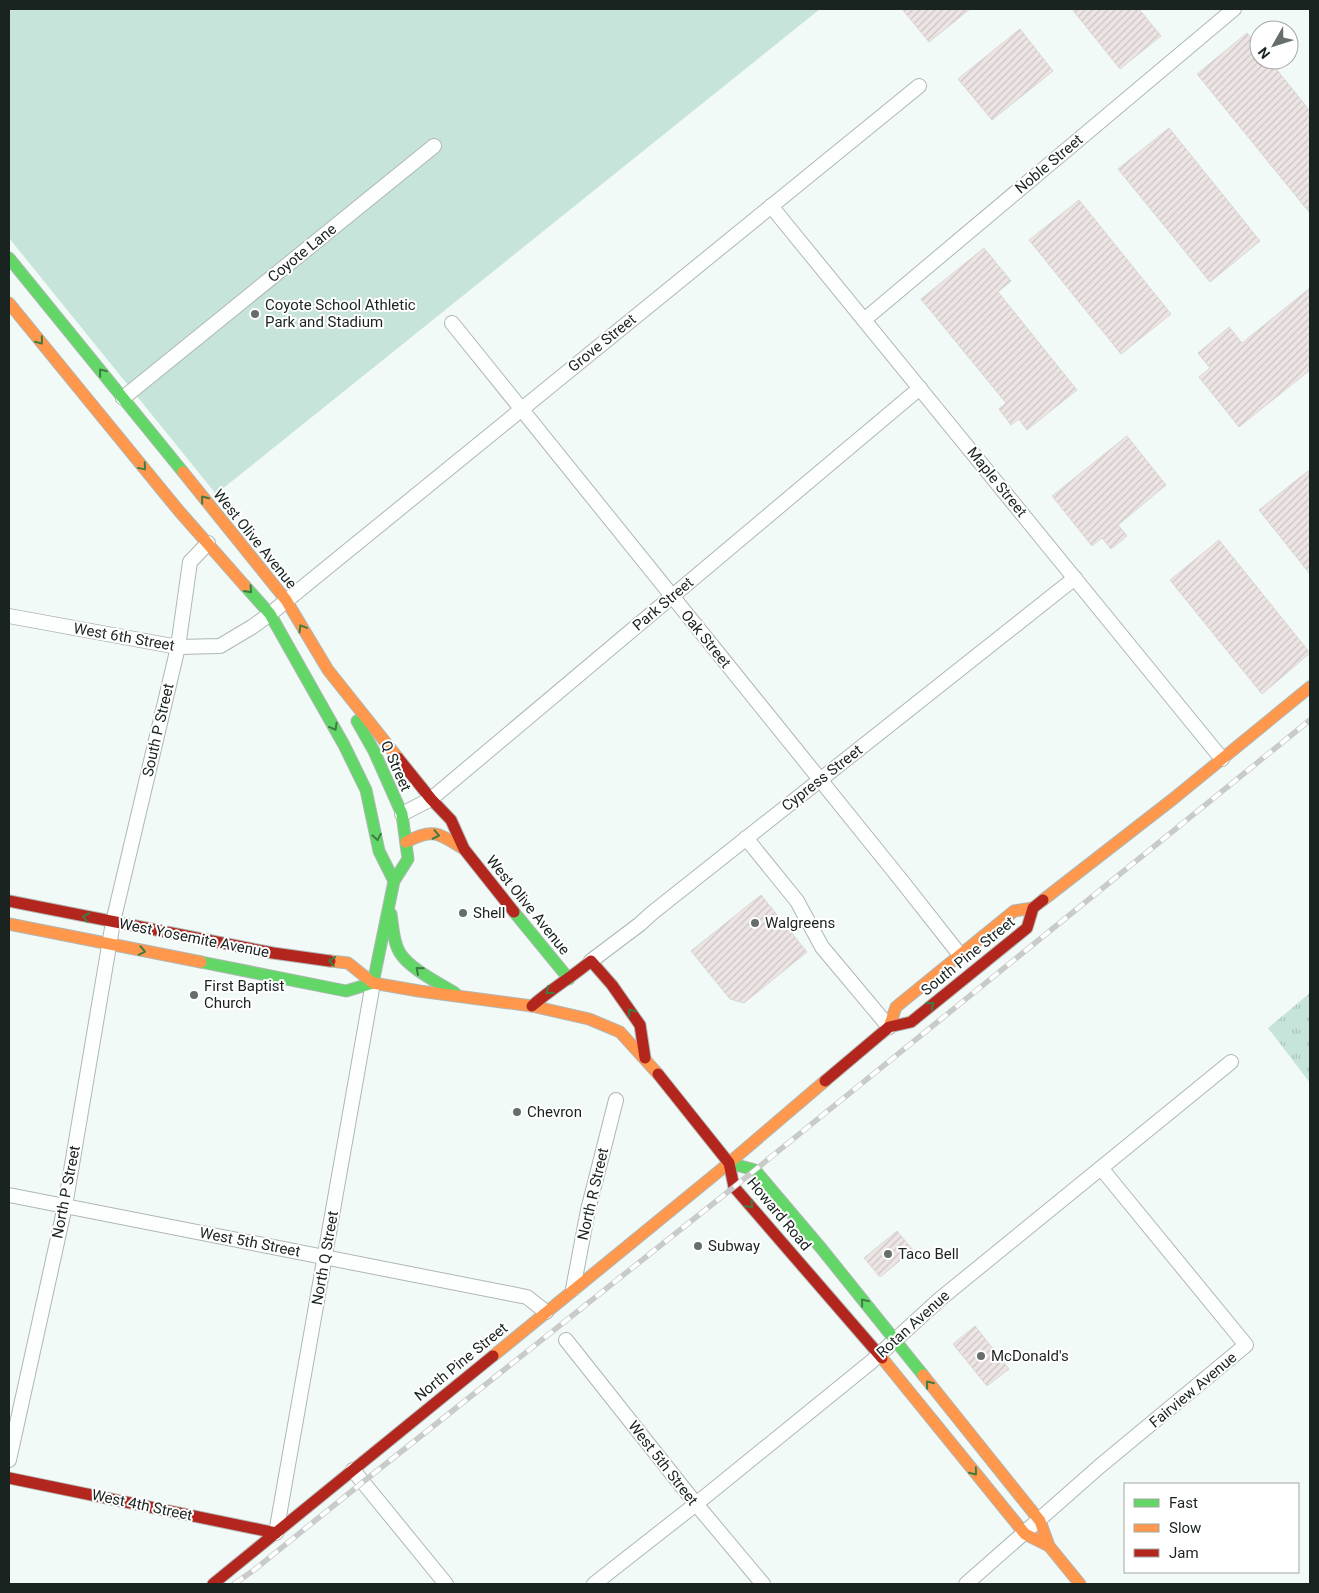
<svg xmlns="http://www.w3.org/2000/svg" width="1319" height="1593" viewBox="0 0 1319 1593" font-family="Roboto,sans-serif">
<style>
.grass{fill:url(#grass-tufts)}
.pitch{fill:#c6e4da}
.building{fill:url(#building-hatch);stroke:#d9d7d7}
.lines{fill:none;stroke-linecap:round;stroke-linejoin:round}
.street-casing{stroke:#afb7b4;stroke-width:16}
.fast-casing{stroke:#afb7b4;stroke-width:13}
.slow-casing{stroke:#afb7b4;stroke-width:13}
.jam-casing{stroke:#afb7b4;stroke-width:13}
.street{stroke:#fdfefe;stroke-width:14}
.fast{stroke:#63d668;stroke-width:11}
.slow{stroke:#ff974d;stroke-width:11}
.jam{stroke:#b3261e;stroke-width:11}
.rail-casing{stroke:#c9cbcb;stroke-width:5.5}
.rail{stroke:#fff;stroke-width:4;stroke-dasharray:11;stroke-linecap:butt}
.oneway{stroke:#3e7c44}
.poi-dot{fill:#656e6b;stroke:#fff;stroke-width:2}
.labels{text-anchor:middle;stroke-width:4;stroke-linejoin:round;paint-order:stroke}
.street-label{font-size:15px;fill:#19231f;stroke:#fff}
.poi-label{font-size:15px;fill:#19231f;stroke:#fff;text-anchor:start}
</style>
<defs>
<pattern id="grass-tufts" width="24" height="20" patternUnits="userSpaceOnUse" patternTransform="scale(1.25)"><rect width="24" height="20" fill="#c6e4da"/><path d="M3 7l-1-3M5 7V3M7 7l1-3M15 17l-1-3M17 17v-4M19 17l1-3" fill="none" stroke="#aac3bb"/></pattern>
<pattern id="building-hatch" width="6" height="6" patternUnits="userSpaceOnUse" patternTransform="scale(1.25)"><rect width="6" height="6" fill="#ede5e4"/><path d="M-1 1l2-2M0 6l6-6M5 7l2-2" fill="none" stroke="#cbc4c3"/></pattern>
</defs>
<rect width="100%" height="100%" fill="#f2faf7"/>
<polygon class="grass" points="1310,993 1310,1083 1268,1028"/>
<polygon class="pitch" points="9,9 820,9 216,494 9,238"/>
<g class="building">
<polygon points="902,9 970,9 929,42"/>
<polygon points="1072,9 1139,9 1161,36 1120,69"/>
<polygon points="1020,29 1053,71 992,120 958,79"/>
<polygon points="1247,33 1259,48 1259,60 1269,60 1310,111 1309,212 1197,74"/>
<polygon points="1169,128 1260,241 1210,282 1118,169"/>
<polygon points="1079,200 1171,314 1121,354 1029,240"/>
<polygon points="984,248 1011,281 998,292 1077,390 1027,430 1019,419 1011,425 999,409 1006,403 921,299"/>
<polygon points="1310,288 1310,370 1239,427 1199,377 1210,368 1198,353 1229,327 1242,343"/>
<polygon points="1127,436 1166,485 1118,525 1127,536 1111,549 1102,538 1092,546 1052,496"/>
<polygon points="1308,471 1310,474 1310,574 1259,510"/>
<polygon points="1219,540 1310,653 1262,694 1170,580"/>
<polygon points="761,895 807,952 744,1003 730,999 691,951"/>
<polygon points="897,1231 913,1250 880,1277 864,1258"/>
<polygon points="975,1326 1009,1369 987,1386 953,1344"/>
</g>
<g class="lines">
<g class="street-casing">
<g id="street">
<polyline points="771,206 1222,759"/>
<polyline points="864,320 1234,9"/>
<polyline points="452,323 901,880 960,955"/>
<polyline points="123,398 434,146"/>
<polyline points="9,616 178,647 220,646 252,627 270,614 919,86"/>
<polyline points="402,814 431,799 920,388"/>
<polyline points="746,838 797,901 822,947 889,1027"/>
<polyline points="591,961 640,924 652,913 1075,578"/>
<polyline points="9,1195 527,1297 546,1312"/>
<polyline points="573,1289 588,1210 616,1100"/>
<polyline points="566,1340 696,1504 763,1584"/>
<polyline points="9,1460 65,1206 113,922 178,647 190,562 208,543"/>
<polyline points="353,1470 446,1584"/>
<polyline points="276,1533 373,983"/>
<polyline points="594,1584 696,1504 871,1362 940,1299 1231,1062"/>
<polyline points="966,1584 1100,1466 1246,1345 1101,1168"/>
</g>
</g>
<g class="fast-casing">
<g id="fast">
<polyline points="9,258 183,472"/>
<polyline points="245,586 270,614 344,745 366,790 379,851 394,881"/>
<polyline points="357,721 374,751 402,814 408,859 394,881 373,983"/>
<polyline points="514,912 569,979"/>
<path d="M391,914c2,12 2,28 9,39 10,16 39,30 55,40"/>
<polyline points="201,962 346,991 373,983"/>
<polyline points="729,1163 755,1170 821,1248 923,1375"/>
</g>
</g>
<g class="slow-casing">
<g id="slow">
<polyline points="9,303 179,511 245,586"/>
<polyline points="183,472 286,600 328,670 398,758"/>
<path d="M406,842c28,-15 33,-8 58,7"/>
<polyline points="1043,900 1173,799 1310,687"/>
<polyline points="9,924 201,962"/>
<polyline points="330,961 348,963 373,983 419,991 532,1006 589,1019 620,1032 658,1074"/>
<polyline points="889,1027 896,1007 1014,911 1033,908"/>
<polyline points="493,1356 729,1163 825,1081"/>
<polyline points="882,1358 1025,1534 1049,1546"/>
<polyline points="923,1375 1040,1521 1049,1546 1080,1584"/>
</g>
</g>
<g class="jam-casing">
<g id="jam">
<polyline points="398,758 431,799 451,820 464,849 514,912"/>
<polyline points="9,901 273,953 330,961"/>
<path d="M532,1006c19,-17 40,-29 59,-45l21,24 28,40 5,33"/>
<polyline points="658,1074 729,1163 734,1187 882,1358"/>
<polyline points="825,1081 889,1027 911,1022 1027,928 1033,908 1043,900"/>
<polyline points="9,1478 276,1533"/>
<polyline points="213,1584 493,1356"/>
</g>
</g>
<use href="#street" class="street"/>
<use href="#fast" class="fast"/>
<use href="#slow" class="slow"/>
<use href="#jam" class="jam"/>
<g class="rail-casing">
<polyline id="rail" points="234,1584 254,1570 363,1482 734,1187 1310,720"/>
</g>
<use href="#rail" class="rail"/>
</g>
<defs><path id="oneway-chevron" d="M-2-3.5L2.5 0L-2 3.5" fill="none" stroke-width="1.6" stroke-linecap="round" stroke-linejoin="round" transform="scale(1.25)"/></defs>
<g class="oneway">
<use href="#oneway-chevron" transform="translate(40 341) rotate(51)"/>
<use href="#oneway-chevron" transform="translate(102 372) rotate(-129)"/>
<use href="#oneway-chevron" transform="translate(143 467) rotate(50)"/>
<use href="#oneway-chevron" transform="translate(204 499) rotate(-129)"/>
<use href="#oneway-chevron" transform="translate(249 590) rotate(48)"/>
<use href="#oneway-chevron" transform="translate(302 628) rotate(-121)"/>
<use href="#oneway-chevron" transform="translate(334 727) rotate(61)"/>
<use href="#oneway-chevron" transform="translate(436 835) rotate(12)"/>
<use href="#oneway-chevron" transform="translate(377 837) rotate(81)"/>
<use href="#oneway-chevron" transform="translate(86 917) rotate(-168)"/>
<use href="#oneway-chevron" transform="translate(142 951) rotate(11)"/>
<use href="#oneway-chevron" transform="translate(332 961) rotate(-172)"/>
<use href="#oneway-chevron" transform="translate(419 970) rotate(-139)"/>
<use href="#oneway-chevron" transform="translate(549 991) rotate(142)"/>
<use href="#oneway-chevron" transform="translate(931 1005) rotate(-39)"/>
<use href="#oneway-chevron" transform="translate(631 1012) rotate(-125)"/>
<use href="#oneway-chevron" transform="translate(750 1205) rotate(49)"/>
<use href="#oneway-chevron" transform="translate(864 1302) rotate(-129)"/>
<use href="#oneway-chevron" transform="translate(929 1384) rotate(-129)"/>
<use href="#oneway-chevron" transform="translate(974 1472) rotate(51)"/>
</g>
<g class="poi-dot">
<circle cx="255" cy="314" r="5"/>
<circle cx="463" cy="913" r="5"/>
<circle cx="755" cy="923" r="5"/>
<circle cx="194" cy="995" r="5"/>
<circle cx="517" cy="1112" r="5"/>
<circle cx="698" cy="1246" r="5"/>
<circle cx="888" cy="1254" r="5"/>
<circle cx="981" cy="1356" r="5"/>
</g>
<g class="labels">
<g class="street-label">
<text transform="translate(1049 164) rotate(-40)" y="5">Noble Street</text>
<text transform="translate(302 253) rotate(-39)" y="5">Coyote Lane</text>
<text transform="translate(602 343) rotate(-39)" y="5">Grove Street</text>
<text transform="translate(997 482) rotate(51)" y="5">Maple Street</text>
<text transform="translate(255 539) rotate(51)" y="5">West Olive Avenue</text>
<text transform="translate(663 604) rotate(-40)" y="5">Park Street</text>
<text transform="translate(124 637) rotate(10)" y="5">West 6th Street</text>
<text transform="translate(706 639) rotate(51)" y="5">Oak Street</text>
<text transform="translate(158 730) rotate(-77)" y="5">South P Street</text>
<text transform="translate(396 766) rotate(66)" y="5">Q Street</text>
<text transform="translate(822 778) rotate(-38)" y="5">Cypress Street</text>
<text transform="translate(528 905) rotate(51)" y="5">West Olive Avenue</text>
<text transform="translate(194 938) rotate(11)" y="5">West Yosemite Avenue</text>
<text transform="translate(968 956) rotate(-39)" y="5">South Pine Street</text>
<text transform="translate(66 1192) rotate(-79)" y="5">North P Street</text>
<text transform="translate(593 1194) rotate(-77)" y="5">North R Street</text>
<text transform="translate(779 1214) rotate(50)" y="5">Howard Road</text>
<text transform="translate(250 1242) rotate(11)" y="5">West 5th Street</text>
<text transform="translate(325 1258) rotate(-80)" y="5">North Q Street</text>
<text transform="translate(913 1324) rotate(-42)" y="5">Rotan Avenue</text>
<text transform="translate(461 1362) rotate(-39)" y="5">North Pine Street</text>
<text transform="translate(1193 1390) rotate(-40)" y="5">Fairview Avenue</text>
<text transform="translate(663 1463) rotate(52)" y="5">West 5th Street</text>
<text transform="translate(142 1505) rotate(12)" y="5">West 4th Street</text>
</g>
<g class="poi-label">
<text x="265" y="310">Coyote School Athletic<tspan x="265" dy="17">Park and Stadium</tspan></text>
<text x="473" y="918">Shell</text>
<text x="765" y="928">Walgreens</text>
<text x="204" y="991">First Baptist<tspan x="204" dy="17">Church</tspan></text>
<text x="527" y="1117">Chevron</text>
<text x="708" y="1251">Subway</text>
<text x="898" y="1259">Taco Bell</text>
<text x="991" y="1361">McDonald's</text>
</g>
</g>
<rect width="1319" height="1593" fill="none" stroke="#19231f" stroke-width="20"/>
<rect x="1124" y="1483" width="175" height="90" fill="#ffffff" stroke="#a3a7a5"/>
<rect x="1134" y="1499" width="25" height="8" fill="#63d668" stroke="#a3a7a5"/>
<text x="1169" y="1508" font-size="15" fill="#19231f">Fast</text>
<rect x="1134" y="1524" width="25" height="8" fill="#ff974d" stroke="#a3a7a5"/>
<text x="1169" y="1533" font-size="15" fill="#19231f">Slow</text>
<rect x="1134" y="1549" width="25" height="8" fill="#b3261e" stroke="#a3a7a5"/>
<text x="1169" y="1558" font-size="15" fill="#19231f">Jam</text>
<g transform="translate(1274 45) rotate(231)"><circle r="24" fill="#ffffff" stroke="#a3a7a5"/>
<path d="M0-4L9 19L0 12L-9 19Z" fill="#656e6b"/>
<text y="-8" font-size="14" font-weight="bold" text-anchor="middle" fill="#19231f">N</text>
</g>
</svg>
